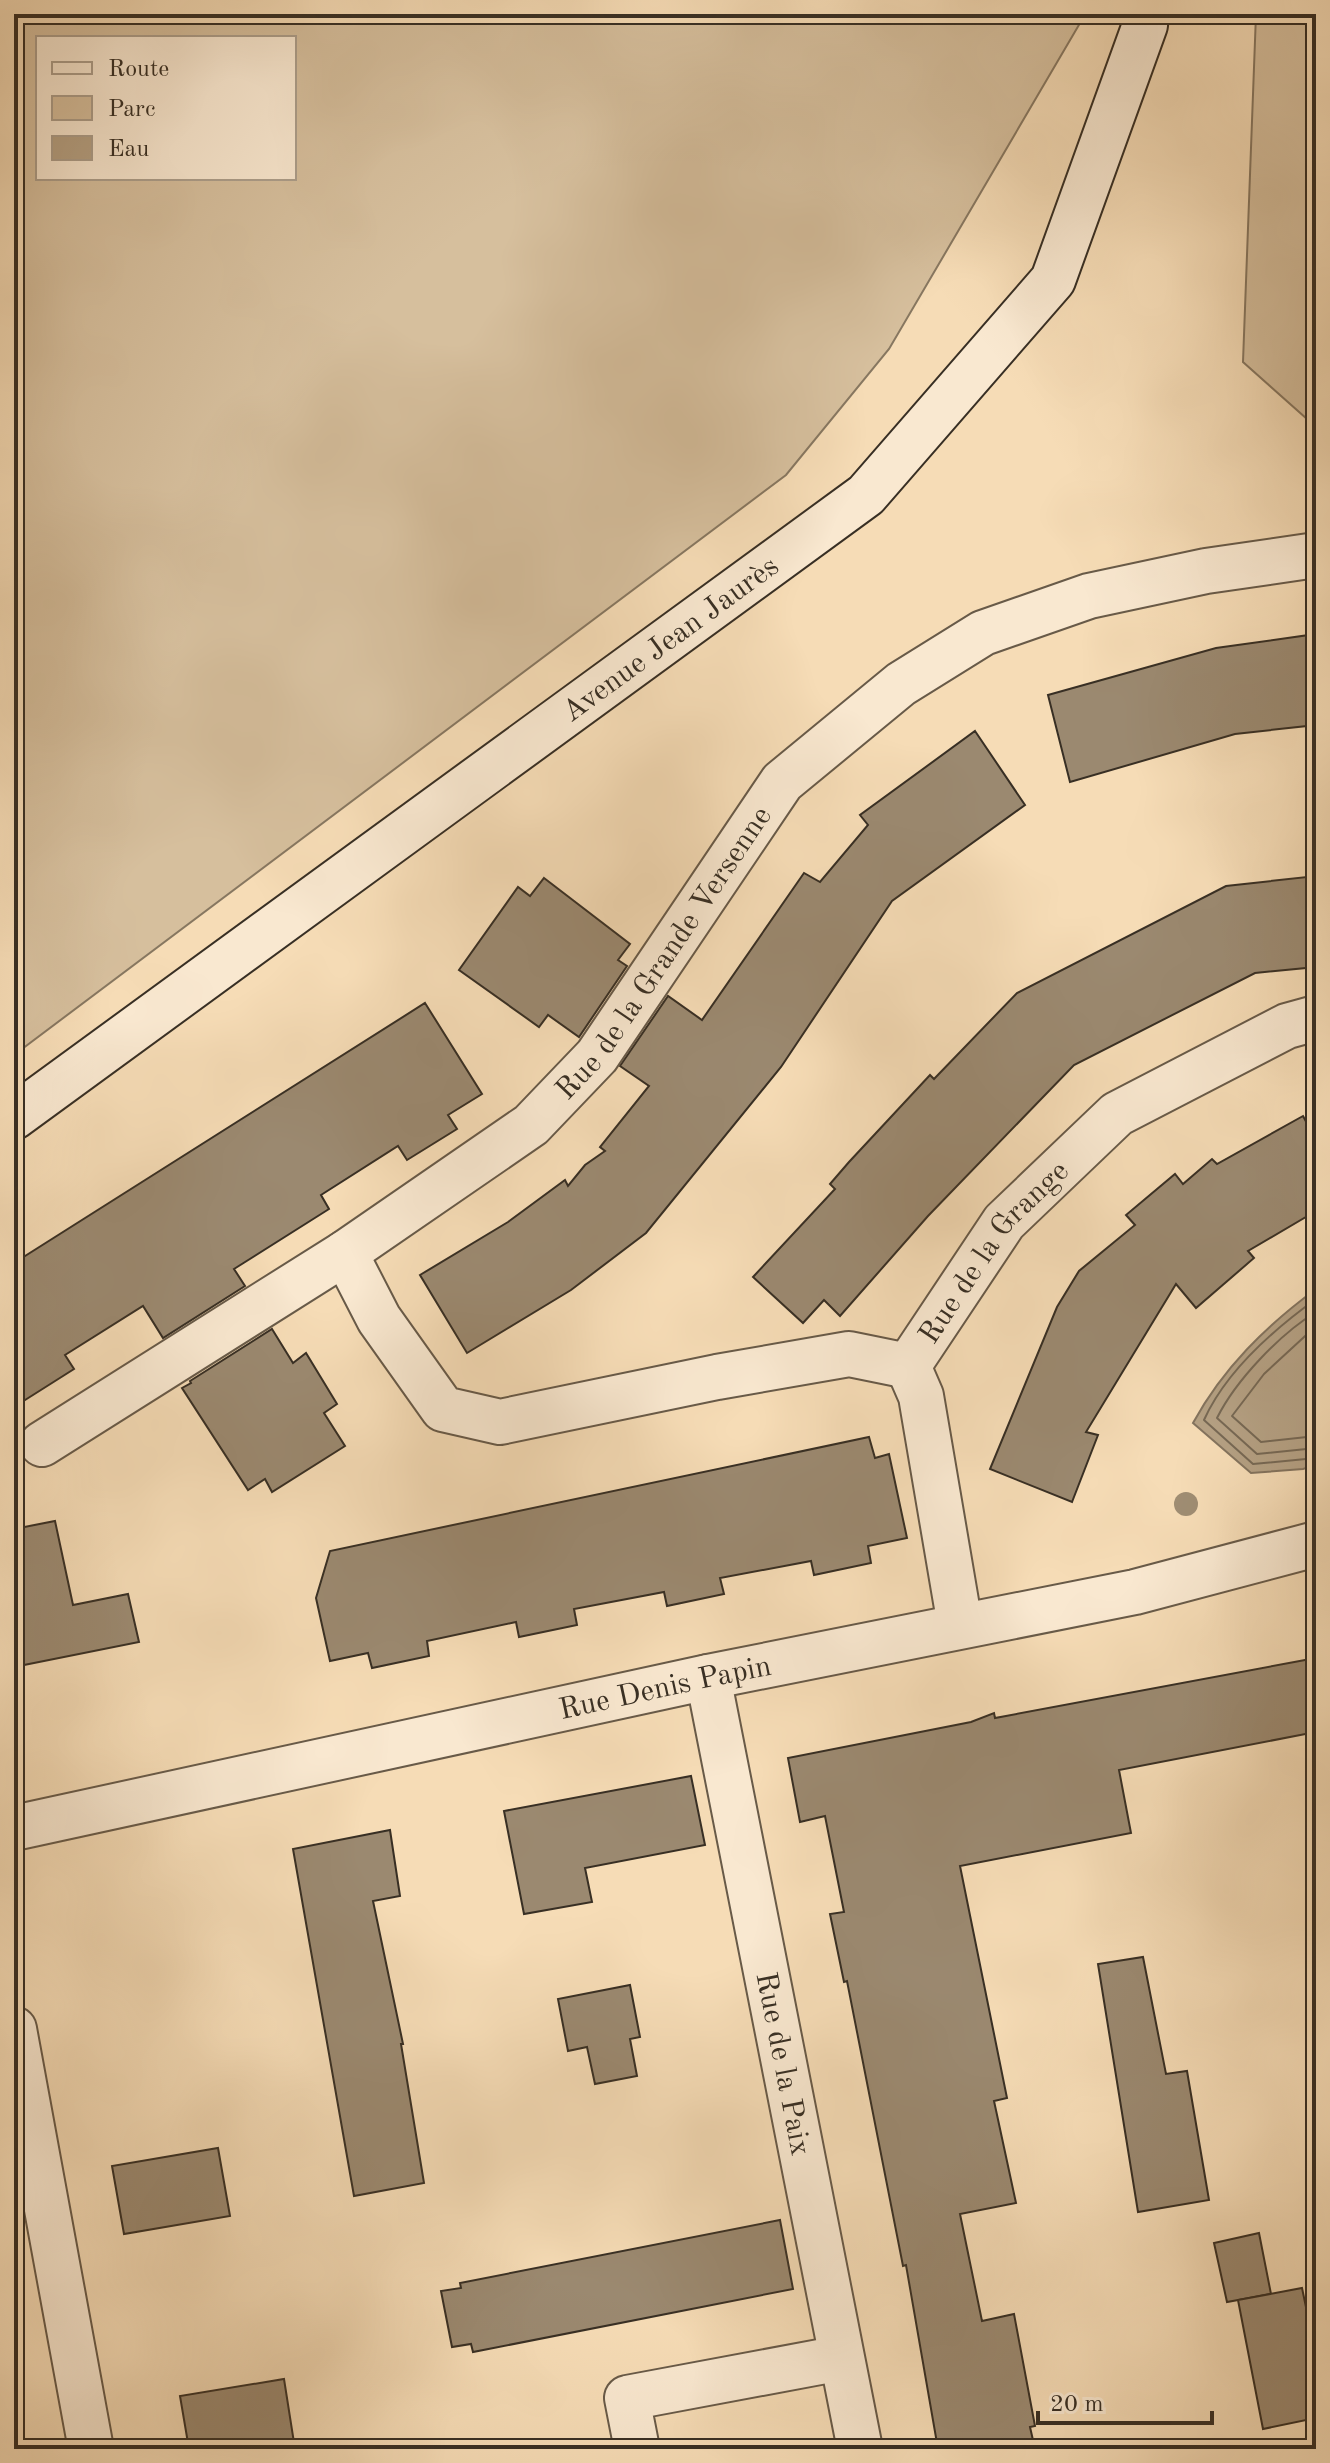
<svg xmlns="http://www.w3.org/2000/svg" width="1330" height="2463" viewBox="0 0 1330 2463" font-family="'Old Standard TT',serif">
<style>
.green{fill:#d6bf9d;stroke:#877760;stroke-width:2;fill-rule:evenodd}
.water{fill:#b5a184;stroke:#83735e;stroke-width:2}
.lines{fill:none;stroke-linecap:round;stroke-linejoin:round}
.shore{stroke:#766854;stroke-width:2}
.building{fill:#9b8970;stroke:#382f24;stroke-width:2}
.street-casing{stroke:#685a48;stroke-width:48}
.secondary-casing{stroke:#382f24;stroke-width:48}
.path{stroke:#382f24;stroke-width:5;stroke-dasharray:6 4;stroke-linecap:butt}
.street{stroke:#f9e8d0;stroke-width:44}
.secondary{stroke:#f9e8d0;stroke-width:44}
.tree{fill:#9f8d73}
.labels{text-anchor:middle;stroke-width:7;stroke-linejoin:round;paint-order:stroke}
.street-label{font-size:30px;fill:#382f24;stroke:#f9e8d0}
</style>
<rect width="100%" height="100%" fill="#f6dcb6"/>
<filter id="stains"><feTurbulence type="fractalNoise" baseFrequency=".0025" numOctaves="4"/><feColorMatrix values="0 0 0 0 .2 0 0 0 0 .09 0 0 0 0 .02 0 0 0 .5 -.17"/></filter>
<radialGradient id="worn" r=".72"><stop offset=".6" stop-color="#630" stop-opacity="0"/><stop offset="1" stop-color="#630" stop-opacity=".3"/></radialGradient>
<g class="green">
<path d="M14,14h786l283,4 -194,331 -103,126 -772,580zM38,38h256v140h-256z"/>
<polygon points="1256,14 1316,14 1316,427 1243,362"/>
</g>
<path class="water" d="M1316,1289v176l-13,4 -52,4 -58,-50c30,-55 73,-97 123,-134z"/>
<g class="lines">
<g class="shore">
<path d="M1316,1299c-43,31 -90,72 -112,121l49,44 63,-6"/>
<path d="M1316,1312c-36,22 -80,68 -99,106l40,36 59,-6"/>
<polyline points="1316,1326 1264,1374 1232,1416 1261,1442 1316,1436"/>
</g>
</g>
<g class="building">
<polygon points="1316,634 1316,725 1235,734 1070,782 1048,695 1216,648"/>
<polygon points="975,731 1025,805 892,901 781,1067 646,1233 571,1290 467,1353 420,1275 508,1222 565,1180 568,1186 585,1165 605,1151 600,1147 649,1086 620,1066 668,996 702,1020 804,873 820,882 868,825 860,815"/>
<polygon points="1316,876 1316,967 1255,973 1074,1065 928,1216 840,1316 824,1300 803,1323 753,1277 835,1189 830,1184 849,1162 930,1075 934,1079 1017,993 1226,886"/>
<polygon points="544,878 630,944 618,960 627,966 579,1037 548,1015 539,1027 459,970 518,887 530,896"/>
<polygon points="425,1003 482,1094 448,1115 457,1129 407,1160 398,1146 321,1195 329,1209 234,1269 245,1286 163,1338 143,1306 65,1355 74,1369 14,1407 14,1263"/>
<polygon points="1303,1116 1316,1140 1316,1211 1248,1251 1254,1258 1196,1308 1176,1284 1086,1432 1098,1435 1072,1502 990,1469 1057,1307 1079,1271 1135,1225 1126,1215 1175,1174 1183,1184 1212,1159 1217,1164"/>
<polygon points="272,1329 293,1363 306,1353 337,1404 324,1413 345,1446 272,1492 265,1479 248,1490 182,1388 191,1383 190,1381"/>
<polygon points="869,1437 875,1458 889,1454 907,1538 868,1546 871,1563 814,1575 811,1561 720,1578 724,1594 667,1606 664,1592 574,1609 577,1625 519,1637 516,1622 427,1641 429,1656 372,1668 368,1653 330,1661 316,1598 330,1551"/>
<polygon points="55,1521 73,1605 128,1594 139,1642 14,1667 14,1529"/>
<polygon points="1316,1658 1316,1732 1119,1770 1131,1833 960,1866 1007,2098 994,2101 1016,2203 960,2214 982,2321 1014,2314 1035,2426 1030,2427 1035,2449 938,2449 906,2265 903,2266 847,1981 844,1982 830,1914 844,1912 825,1816 800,1822 788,1758 971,1722 994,1713 995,1718"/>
<polygon points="691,1776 705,1845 585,1868 592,1902 524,1914 504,1811"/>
<polygon points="390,1830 400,1896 373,1901 403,2044 401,2044 424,2183 354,2196 293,1849"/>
<polygon points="1143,1957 1166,2074 1187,2071 1209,2200 1138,2212 1098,1964"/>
<polygon points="630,1985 640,2037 630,2039 637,2076 595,2084 587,2047 568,2051 558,1999"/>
<polygon points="218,2148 230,2216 124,2234 112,2166"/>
<polygon points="780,2220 793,2289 473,2352 471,2344 452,2347 441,2291 461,2288 460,2283"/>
<polygon points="1259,2233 1271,2294 1227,2302 1214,2243"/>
<polygon points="1302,2288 1316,2355 1316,2418 1263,2429 1238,2300"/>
<polygon points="284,2379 295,2449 189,2449 180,2396"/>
</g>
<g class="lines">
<g class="street-casing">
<g id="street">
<polyline points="345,1253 379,1319 443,1409 500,1422 717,1377 849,1354 908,1366"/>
<path id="s1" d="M42,1444l303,-191 186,-128 66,-69 185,-274 119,-98 82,-51 106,-37 117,-25 110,-16"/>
<path id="s2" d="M960,1625l-39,-229 -13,-30 96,-144 113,-108 170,-88 29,-8"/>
<path id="s3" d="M708,1677l152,772"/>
<path id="s4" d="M14,1828l694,-151 427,-85 181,-48"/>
<polyline points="14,2029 91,2449"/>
<polyline points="637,2449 627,2398 841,2358"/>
</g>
</g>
<g class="secondary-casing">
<g id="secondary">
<path id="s5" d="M14,1117l852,-622 187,-215 92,-255 1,-11"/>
</g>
</g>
<polyline class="path" points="14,18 38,14"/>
<use href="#street" class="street"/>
<use href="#secondary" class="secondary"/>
</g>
<circle class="tree" cx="1186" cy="1504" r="12"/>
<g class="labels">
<g class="street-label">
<text dy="10" stroke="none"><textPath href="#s5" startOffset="812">Avenue Jean Jaurès</textPath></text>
<text dy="10" stroke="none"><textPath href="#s1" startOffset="802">Rue de la Grande Versenne</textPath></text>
<text dy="10" stroke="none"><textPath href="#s2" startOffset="408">Rue de la Grange</textPath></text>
<text dy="10" stroke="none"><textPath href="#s4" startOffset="666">Rue Denis Papin</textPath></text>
<text dy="10" stroke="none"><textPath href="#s3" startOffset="394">Rue de la Paix</textPath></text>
</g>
</g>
<rect width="1330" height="2463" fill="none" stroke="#f6dcb6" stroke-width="48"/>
<rect x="16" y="16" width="1298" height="2431" fill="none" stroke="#382f24" stroke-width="4"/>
<rect x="24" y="24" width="1282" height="2415" fill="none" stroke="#382f24" stroke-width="2"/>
<rect x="36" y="36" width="260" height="144" fill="#f9e8d0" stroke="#ac9e8b" stroke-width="2"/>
<rect x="52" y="62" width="40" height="12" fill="#f9e8d0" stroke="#ac9e8b" stroke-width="2"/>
<text x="108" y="76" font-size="24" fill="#382f24">Route</text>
<rect x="52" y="96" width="40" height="24" fill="#d6bf9d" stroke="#ac9e8b" stroke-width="2"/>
<text x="108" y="116" font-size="24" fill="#382f24">Parc</text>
<rect x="52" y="136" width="40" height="24" fill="#b5a184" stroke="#ac9e8b" stroke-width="2"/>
<text x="108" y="156" font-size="24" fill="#382f24">Eau</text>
<path d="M1038 2411v12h174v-12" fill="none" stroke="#382f24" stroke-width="4"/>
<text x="1050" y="2411" font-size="24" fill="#382f24" stroke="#f9e8d0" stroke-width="6" paint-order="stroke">20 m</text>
<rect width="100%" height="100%" filter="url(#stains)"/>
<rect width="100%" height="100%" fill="url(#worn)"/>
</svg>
